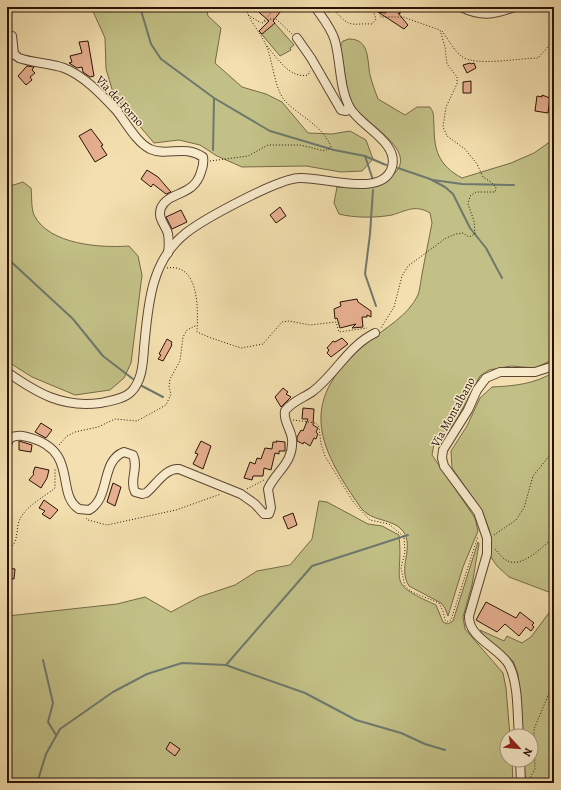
<svg xmlns="http://www.w3.org/2000/svg" width="561" height="790" viewBox="0 0 561 790" font-family="Alegreya,serif">
<style>
.green{fill:#c2c086;stroke:#766947}
.lines{fill:none;stroke-linecap:round;stroke-linejoin:round}
.stream{stroke:#6e786d;stroke-width:2}
.building{fill:#e7b090;stroke:#2a1208}
.minor-casing{stroke:#5c4532;stroke-width:10}
.path{stroke:#2a1208;stroke-width:1;stroke-dasharray:1 2;stroke-linecap:butt}
.minor{stroke:#f7eacb;stroke-width:8}
.labels{text-anchor:middle;stroke-width:3;stroke-linejoin:round;paint-order:stroke}
.street-label{font-size:12px;fill:#2a1208;stroke:#f7eacb}
</style>
<rect width="100%" height="100%" fill="#f3dfaf"/>
<filter id="stains"><feTurbulence type="fractalNoise" baseFrequency=".005" numOctaves="4"/><feColorMatrix values="0 0 0 0 .2 0 0 0 0 .09 0 0 0 0 .02 0 0 0 .5 -.17"/></filter>
<radialGradient id="worn" r=".72"><stop offset=".6" stop-color="#630" stop-opacity="0"/><stop offset="1" stop-color="#630" stop-opacity=".3"/></radialGradient>
<g class="green">
<polygon points="91,7 206,7 208,16 221,28 215,63 242,87 266,94 282,102 308,133 332,134 350,131 366,140 373,159 362,171 341,172 306,166 242,167 217,156 200,145 179,140 154,143 114,96 106,69 105,38"/>
<polygon points="271,19 294,45 290,48 291,50 280,56 259,31"/>
<path d="M349,39c21,0 18,21 21,36 2,8 5,16 8,24l27,16 12,-8h13c5,7 3,10 4,18 0,25 4,40 28,53l49,-15 23,-10 20,-14v220l-19,9 -24,-2 -22,4 -9,6 -25,47 -21,21 -2,11 43,63 3,13 -15,36 -15,49 -3,-8 -4,-5 -32,-17c-12,-19 6,-38 -6,-55 -10,-13 -32,-9 -42,-23 -46,-65 -63,-109 7,-166 17,-14 40,-26 50,-47 2,-6 3,-15 4,-21 3,-17 7,-34 10,-51l-2,-10c-15,-9 -24,-2 -38,2 -16,3 -38,3 -53,-1l-5,-11 3,-16c25,1 38,5 57,-13 25,-24 -29,-50 -40,-68 -7,-11 -9,-31 -11,-44 -1,-7 -5,-15 0,-21z"/>
<path d="M23,182l8,6c1,8 0,20 3,27 15,30 67,33 95,31l9,10 4,19 -11,88 -7,15 -14,12 -35,5 -43,-18 -25,-16v-174z"/>
<path d="M554,372v222l-45,-17 -12,-11 -9,-13 1,-24 -8,-20 -29,-41 -1,-17 16,-25 13,-28 12,-11c22,-1 43,-3 62,-15z"/>
<path d="M319,501l8,1 41,22 14,2 17,9c5,48 -15,47 37,70l7,17 5,2 5,-3 25,-79 1,2 -7,41 -9,32 2,12 38,44 3,15 4,48h-3v24h5l1,23h-506v-167l110,-12 28,-7 26,15 28,-15 36,-12 22,-14 33,-6 22,-26z"/>
<polygon points="554,606 554,783 525,783 524,760 531,760 531,736 523,736 518,674 513,661 488,641 480,630 504,641 507,636 522,643 531,637"/>
</g>
<g class="lines">
<g class="stream">
<polyline points="140,7 151,44 161,59 214,98 270,131 334,150 365,156 386,165"/>
<polyline points="213,150 214,98"/>
<polyline points="365,156 373,180"/>
<polyline points="398,168 430,179 445,187 453,194 470,228 486,248 502,278"/>
<polyline points="433,180 462,184 514,185"/>
<polyline points="373,190 370,234 365,274 376,306"/>
<polyline points="7,258 73,319 103,356 133,379"/>
<polyline points="142,386 163,397"/>
<polyline points="43,660 53,703 48,722 56,735"/>
<polyline points="226,665 312,566 408,535"/>
<polyline points="37,783 46,754 60,729 113,692 147,674 182,663 226,665 237,669 305,693 356,720 401,733 425,744 445,750"/>
</g>
</g>
<g class="building">
<polygon points="253,7 276,7 281,11 273,21 275,23 262,34 259,31 269,21"/>
<polygon points="385,7 400,7 400,14 398,13 408,25 404,29 378,12 386,13"/>
<polygon points="88,41 94,76 90,77 83,72 82,67 77,68 69,63 72,62 70,56 82,53 79,42"/>
<polygon points="470,63 471,64 474,63 476,68 467,73 463,65"/>
<polygon points="27,66 34,67 32,70 35,73 30,77 32,80 26,85 18,76"/>
<polygon points="471,81 471,93 463,93 463,82"/>
<polygon points="542,95 550,98 548,113 535,111 537,96 542,97"/>
<polygon points="91,129 103,145 101,146 107,155 95,162 79,136"/>
<polygon points="147,170 158,177 171,192 166,194 153,184 151,187 141,179"/>
<polygon points="280,207 286,216 276,223 270,215"/>
<polygon points="181,210 187,222 172,229 166,217"/>
<polygon points="357,299 358,302 371,311 371,317 367,315 367,317 362,317 363,327 352,328 356,324 340,328 337,318 335,319 334,309 341,306 340,302"/>
<polygon points="342,338 348,344 331,357 327,353 329,350 327,348 333,341 335,342"/>
<polygon points="167,339 172,342 171,344 172,345 163,361 158,359 161,355 159,354"/>
<polygon points="283,388 288,392 286,394 291,397 281,407 275,397"/>
<polygon points="303,408 314,409 313,425 318,428 316,432 318,434 316,439 314,438 310,446 304,442 303,444 297,441 297,437 301,430 303,431 308,419 302,419"/>
<polygon points="41,423 52,430 46,438 35,432"/>
<polygon points="19,441 32,445 31,452 19,450"/>
<polygon points="201,441 211,446 203,469 193,464 198,454 195,453"/>
<polygon points="276,441 285,442 285,451 279,451 279,454 275,453 271,470 264,468 263,476 253,476 252,480 244,478 250,462 255,464 257,458 261,459 265,448 272,449 273,442 277,442"/>
<polygon points="35,467 49,470 47,478 41,488 29,480 34,474 33,473"/>
<polygon points="113,483 121,487 115,506 107,502"/>
<polygon points="44,500 58,510 50,519 42,514 45,511 39,508"/>
<polygon points="293,513 297,525 288,529 283,517"/>
<polygon points="7,568 15,569 14,579 7,578"/>
<polygon points="486,602 516,618 520,612 534,623 532,625 534,627 531,631 526,627 519,636 505,624 497,632 476,620"/>
<polygon points="170,742 180,749 175,756 166,749"/>
</g>
<g class="lines">
<g class="minor-casing">
<g id="minor">
<path d="M461,7c20,10 33,8 53,0"/>
<path d="M12,36l2,18 5,4c14,5 31,5 45,10 19,7 38,27 52,42 10,12 20,32 34,39 18,8 34,-5 53,8 1,6 0,10 -2,15 -7,25 -33,19 -40,36 -4,11 5,17 7,26 1,6 1,12 0,19"/>
<polyline points="297,38 311,58 341,110 346,111 349,107"/>
<polyline points="7,60 8,57 14,54"/>
<path d="M7,372c30,21 55,36 93,31 10,-2 24,-4 31,-11 11,-11 12,-28 13,-44 4,-41 6,-87 42,-115 18,-14 91,-54 113,-55 23,-2 84,21 93,-11 7,-25 -31,-40 -42,-59 -11,-20 -9,-45 -15,-67 -3,-12 -13,-24 -20,-34"/>
<path d="M7,444l3,-6c7,-4 14,-2 21,0 48,14 24,56 48,71l10,1c22,-12 11,-49 35,-58l9,3c6,13 -4,25 2,37l7,2 4,-1c10,-8 19,-25 33,-24l62,25 14,10 9,10h5l2,-6 -3,-19c8,-18 26,-26 24,-50 -1,-10 -9,-18 -7,-28 6,-9 18,-13 27,-19 23,-17 36,-46 63,-59"/>
<path d="M519,736c-2,-22 0,-51 -10,-71 -9,-17 -41,-27 -40,-49l18,-62v-16l-9,-26 -34,-46 -2,-8 1,-8 25,-40 9,-20 9,-12 14,-6h35l19,-6"/>
<polyline points="520,760 521,783"/>
</g>
</g>
<g class="path">
<polyline points="378,7 381,17 403,17 440,30 445,47 447,64 457,77 457,84 446,107 443,127 447,136 465,149 477,164 483,177 491,182 496,187 495,192 476,192 470,196 468,204 474,221 475,234 469,237 463,233 456,234 446,238 408,266 402,276 394,307 381,328"/>
<path d="M328,12l7,-1c16,18 16,12 37,13l4,-5 -4,-12"/>
<polyline points="248,15 261,23"/>
<polyline points="264,21 276,7"/>
<polyline points="262,23 270,19 276,19 292,34"/>
<path d="M442,31c6,8 12,19 19,25 14,11 59,2 77,2l16,-18"/>
<path d="M267,46c10,12 23,33 41,29l2,-4"/>
<path d="M210,161l38,-5 20,-11h32l25,6 6,-4c-8,-21 -30,-30 -45,-45 -12,-12 -13,-42 -20,-57 -6,-14 -17,-23 -20,-38"/>
<path d="M167,268c33,-5 31,42 30,64l14,6 30,10 22,-4 19,-22 7,-1 21,4 26,-3 3,10 28,-4"/>
<polyline points="293,420 316,423 319,427 321,444 325,456 354,503 370,520 389,524 404,537 405,552 401,568 405,586 412,592 439,603 443,611 445,620 448,622 451,620 478,536"/>
<polyline points="59,445 67,436 75,432 98,427 115,419 137,421 166,405 171,394 169,387 170,379 180,361 183,337 187,330 197,325"/>
<polyline points="247,489 264,480"/>
<polyline points="86,518 88,520 107,525 176,510 221,494"/>
<polyline points="494,535 516,520 524,508 533,476 554,450"/>
<path d="M7,549c13,-4 8,-21 13,-30 6,-13 24,-22 35,-31v-20"/>
<path d="M495,549c3,3 6,8 11,11 15,10 37,-14 48,-23"/>
<polyline points="529,780 535,769 534,729 550,691"/>
</g>
<use href="#minor" class="minor"/>
</g>
<g class="labels">
<g class="street-label">
<text transform="translate(120 101) rotate(47)" y="4">Via del Forno</text>
<text transform="translate(453 412) rotate(-61)" y="4">Via Montalbano</text>
</g>
</g>
<rect width="561" height="790" fill="none" stroke="#f3dfaf" stroke-width="24"/>
<rect x="8" y="8" width="545" height="774" fill="none" stroke="#2a1208" stroke-width="2"/>
<rect x="12" y="12" width="537" height="766" fill="none" stroke="#2a1208"/>
<g transform="translate(519 748) rotate(116)"><circle r="19" fill="#f7eacb" stroke="#a5947d"/>
<path d="M0-3L7 15L0 10L-7 15Z" fill="#8f2418"/>
<text y="-6" font-size="11" font-weight="bold" text-anchor="middle" fill="#2a1208">N</text>
</g>
<rect width="100%" height="100%" filter="url(#stains)"/>
<rect width="100%" height="100%" fill="url(#worn)"/>
</svg>
